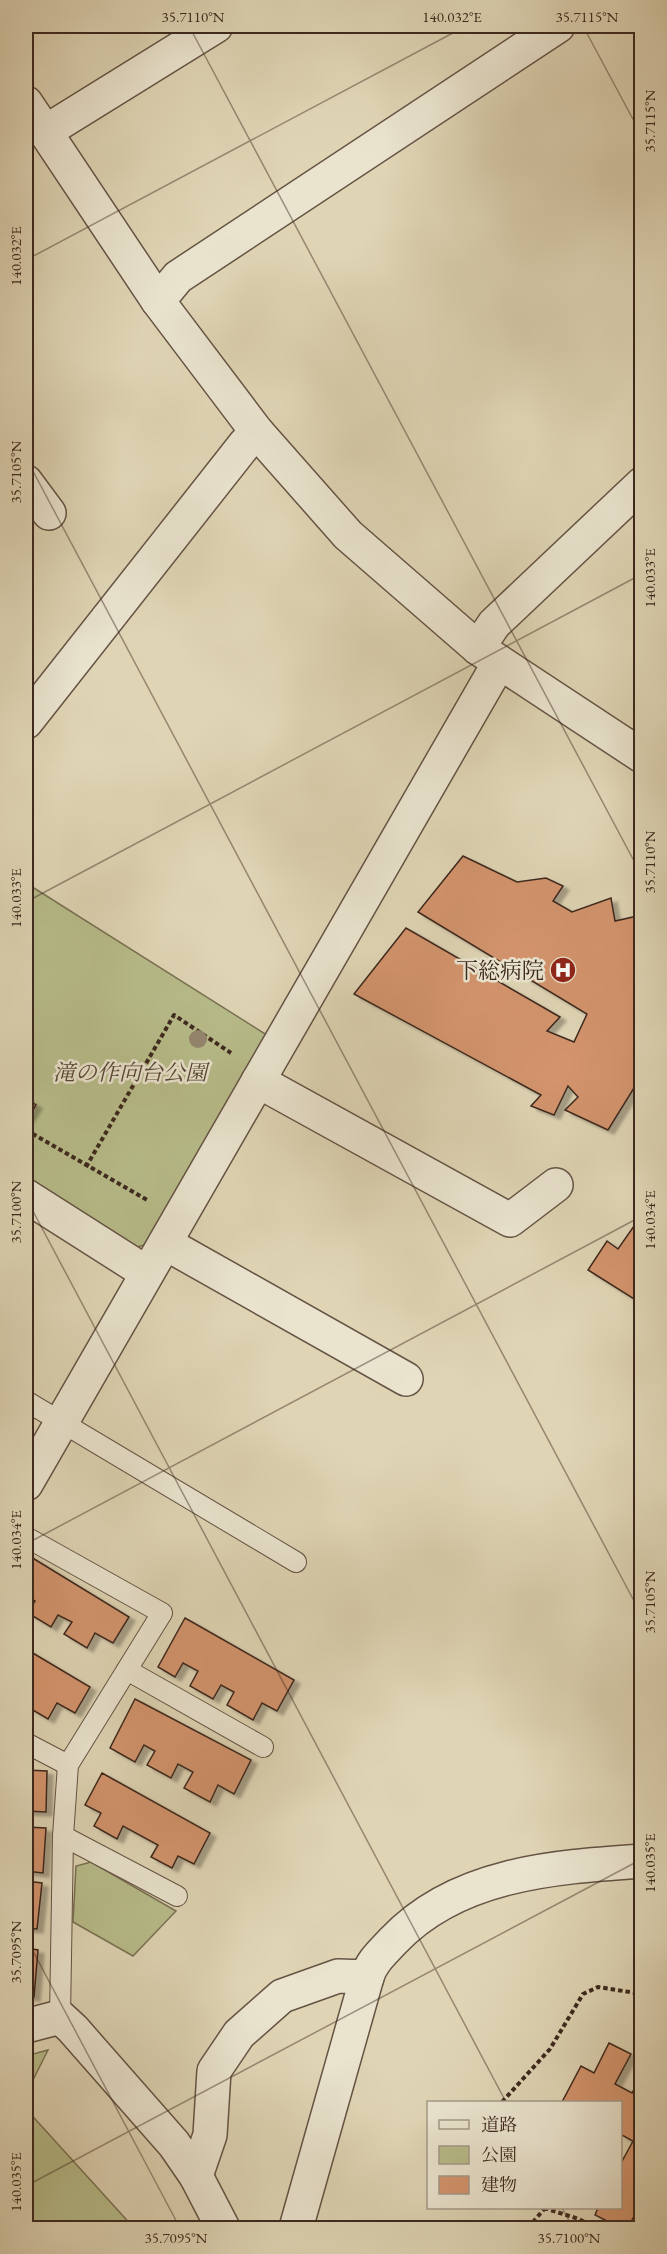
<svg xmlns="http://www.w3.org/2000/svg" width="667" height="2254" viewBox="0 0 667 2254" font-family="'EB Garamond','Noto Serif JP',serif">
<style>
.green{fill:#b7bc8a;stroke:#7a7254;stroke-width:1.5}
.building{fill:#d3946d;stroke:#3c281e;stroke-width:1.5;filter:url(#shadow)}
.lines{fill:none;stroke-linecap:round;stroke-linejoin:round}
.lane-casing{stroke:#655344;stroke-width:22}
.street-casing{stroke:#655344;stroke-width:36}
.path{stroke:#3c281e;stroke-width:4;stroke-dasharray:4.5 3;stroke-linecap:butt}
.lane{stroke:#eae4cf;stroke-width:20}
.street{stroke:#eae4cf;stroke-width:33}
.tree{fill:#93866e}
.ticks{fill:none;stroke:#3c281e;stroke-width:1.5;stroke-opacity:0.45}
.labels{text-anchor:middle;stroke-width:5;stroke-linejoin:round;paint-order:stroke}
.poi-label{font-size:22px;fill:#3c281e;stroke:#eae4cf;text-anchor:end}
.park-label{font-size:22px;font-style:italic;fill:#554634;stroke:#eae4cf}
.neatline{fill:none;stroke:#3c281e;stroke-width:2}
.ticks-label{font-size:15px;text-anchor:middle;fill:#3c281e}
</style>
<defs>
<filter id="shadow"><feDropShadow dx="6" dy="4" stdDeviation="1.5" flood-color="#0004"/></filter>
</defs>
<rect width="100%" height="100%" fill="#dfd5b5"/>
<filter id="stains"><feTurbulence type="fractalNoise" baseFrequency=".00333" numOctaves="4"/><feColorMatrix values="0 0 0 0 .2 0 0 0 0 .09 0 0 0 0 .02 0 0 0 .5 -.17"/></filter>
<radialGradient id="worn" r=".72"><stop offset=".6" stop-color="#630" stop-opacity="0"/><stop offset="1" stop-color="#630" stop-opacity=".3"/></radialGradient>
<g class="green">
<polygon points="26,883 270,1037 151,1243 134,1248 26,1181"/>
<polygon points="91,1862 176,1911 133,1956 73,1922 76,1866"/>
<polygon points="48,2050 26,2094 26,2056"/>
<polygon points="26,2109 134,2228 26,2228"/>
</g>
<g class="building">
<polygon points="463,856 517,882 546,878 563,886 553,901 572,912 611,898 615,921 642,915 642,1075 608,1130 565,1110 578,1097 568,1086 554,1115 531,1106 541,1095 354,994 406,928 560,1017 547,1031 574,1042 587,1014 418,912"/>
<polygon points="26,1098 36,1105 26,1121"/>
<polygon points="641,1216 642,1216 642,1304 588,1270 607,1241 618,1249"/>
<polygon points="26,1554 129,1617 113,1643 95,1633 87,1648 64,1634 72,1622 58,1615 51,1627 28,1613 35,1601 26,1595"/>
<polygon points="185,1618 294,1680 277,1711 262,1703 253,1720 227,1705 234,1692 221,1685 213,1699 190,1686 198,1671 183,1663 175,1677 158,1667"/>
<polygon points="26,1649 90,1687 75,1713 57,1703 48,1719 26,1706 32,1691 26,1688"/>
<polygon points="135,1699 251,1760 234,1794 218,1785 210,1802 184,1788 193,1772 178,1764 171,1778 147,1765 155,1751 144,1745 135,1762 110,1748"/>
<polygon points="26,1770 47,1771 46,1812 26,1811"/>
<polygon points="102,1773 210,1833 194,1864 178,1856 172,1868 151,1857 158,1845 123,1826 117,1839 94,1826 101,1813 85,1805"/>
<polygon points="26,1827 46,1828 43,1873 26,1871"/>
<polygon points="26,1881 42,1883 37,1929 26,1928"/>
<polygon points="26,1948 38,1950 34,1997 26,1996"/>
<polygon points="609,2043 631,2054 615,2084 632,2093 635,2088 642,2092 642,2222 633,2218 628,2228 621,2228 595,2215 598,2208 620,2208 620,2165 633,2141 620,2134 620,2102 562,2102 581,2066 594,2073"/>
</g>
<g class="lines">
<g class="lane-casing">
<g id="lane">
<polyline points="26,1401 296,1562"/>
<polyline points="26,1537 162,1613 68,1765 63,1836 60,2017"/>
<polyline points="127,1670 263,1747"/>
<polyline points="26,1743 68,1765"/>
<polyline points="63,1836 177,1896"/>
</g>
</g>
<g class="street-casing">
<g id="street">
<polyline points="26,103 158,301 257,432 348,535 478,648 642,756"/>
<polyline points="45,132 216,26"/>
<polyline points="158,301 178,277 558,26"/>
<polyline points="26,482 49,513"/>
<polyline points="478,648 494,624 642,484"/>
<polyline points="26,722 245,444 257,432"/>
<polyline points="258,1081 510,1220 556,1185"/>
<polyline points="26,1196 147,1273"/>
<polyline points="165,1243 406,1379"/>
<polyline points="26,1484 499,663"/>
<polyline points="26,2026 60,2017 73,2029 174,2144 196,2176 223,2228"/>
<path d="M196,2176l14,-41 4,-64 25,-37 43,-38 56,-20 29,1c4,-15 16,-25 26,-36 64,-68 162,-74 249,-80"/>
<polyline points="296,2228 367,1977"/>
</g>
</g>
<g class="path">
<polyline points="26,1130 147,1200"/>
<polyline points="86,1167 174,1015 231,1053"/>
<polyline points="502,2102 550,2049 583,1994 598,1987 642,1994"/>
<polyline points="544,2208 579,2219 595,2228"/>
<polyline points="528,2228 545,2208"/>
</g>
<use href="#lane" class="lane"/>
<use href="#street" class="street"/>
</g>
<circle class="tree" cx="198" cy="1039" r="9"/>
<path class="ticks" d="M189,26l453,850M583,26l59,110M26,260l440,-234M26,458l616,1158M26,902l616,-328M26,1198l480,904M26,1544l616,-328M26,1938l154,290M26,2186l616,-327M562,2208l11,20"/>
<defs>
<g id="hospital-disc" transform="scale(1.35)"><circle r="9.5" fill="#8f2418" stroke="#eae4cf"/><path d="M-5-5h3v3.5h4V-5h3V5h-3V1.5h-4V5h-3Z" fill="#fff"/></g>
</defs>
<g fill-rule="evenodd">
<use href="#hospital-disc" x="563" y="970"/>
</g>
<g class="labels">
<g class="poi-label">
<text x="544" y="978">下総病院</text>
</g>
<g class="park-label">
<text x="130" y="1080">滝の作向台公園</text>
</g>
</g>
<rect width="667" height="2254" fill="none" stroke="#dfd5b5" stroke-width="66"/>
<rect x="427" y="2101" width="195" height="108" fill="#eae4cf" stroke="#a49988" stroke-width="1.5"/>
<rect x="439" y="2120" width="30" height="9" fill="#eae4cf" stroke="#a49988" stroke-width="1.5"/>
<text x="481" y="2131" font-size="18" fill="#3c281e">道路</text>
<rect x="439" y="2146" width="30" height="18" fill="#b7bc8a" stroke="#a49988" stroke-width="1.5"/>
<text x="481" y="2161" font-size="18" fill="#3c281e">公園</text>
<rect x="439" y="2176" width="30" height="18" fill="#d3946d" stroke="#a49988" stroke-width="1.5"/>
<text x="481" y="2191" font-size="18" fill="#3c281e">建物</text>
<rect x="33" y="33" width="601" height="2188" class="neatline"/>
<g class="ticks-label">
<text x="193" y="22">35.7110°N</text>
<text x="452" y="22">140.032°E</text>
<text x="587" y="22">35.7115°N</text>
<text transform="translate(650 121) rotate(-90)" y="5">35.7115°N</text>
<text transform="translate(16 256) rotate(-90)" y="5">140.032°E</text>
<text transform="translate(16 472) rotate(-90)" y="5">35.7105°N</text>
<text transform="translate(650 578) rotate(-90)" y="5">140.033°E</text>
<text transform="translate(650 862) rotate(-90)" y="5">35.7110°N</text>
<text transform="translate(16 898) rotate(-90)" y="5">140.033°E</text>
<text transform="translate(16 1212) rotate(-90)" y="5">35.7100°N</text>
<text transform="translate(650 1220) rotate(-90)" y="5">140.034°E</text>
<text transform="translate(16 1540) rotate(-90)" y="5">140.034°E</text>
<text transform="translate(650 1602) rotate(-90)" y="5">35.7105°N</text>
<text transform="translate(650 1863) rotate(-90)" y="5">140.035°E</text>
<text transform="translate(16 1952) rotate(-90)" y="5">35.7095°N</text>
<text transform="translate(16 2182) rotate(-90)" y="5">140.035°E</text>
<text x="176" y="2243">35.7095°N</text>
<text x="569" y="2243">35.7100°N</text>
</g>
<rect width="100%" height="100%" filter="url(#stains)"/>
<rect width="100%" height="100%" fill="url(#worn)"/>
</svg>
